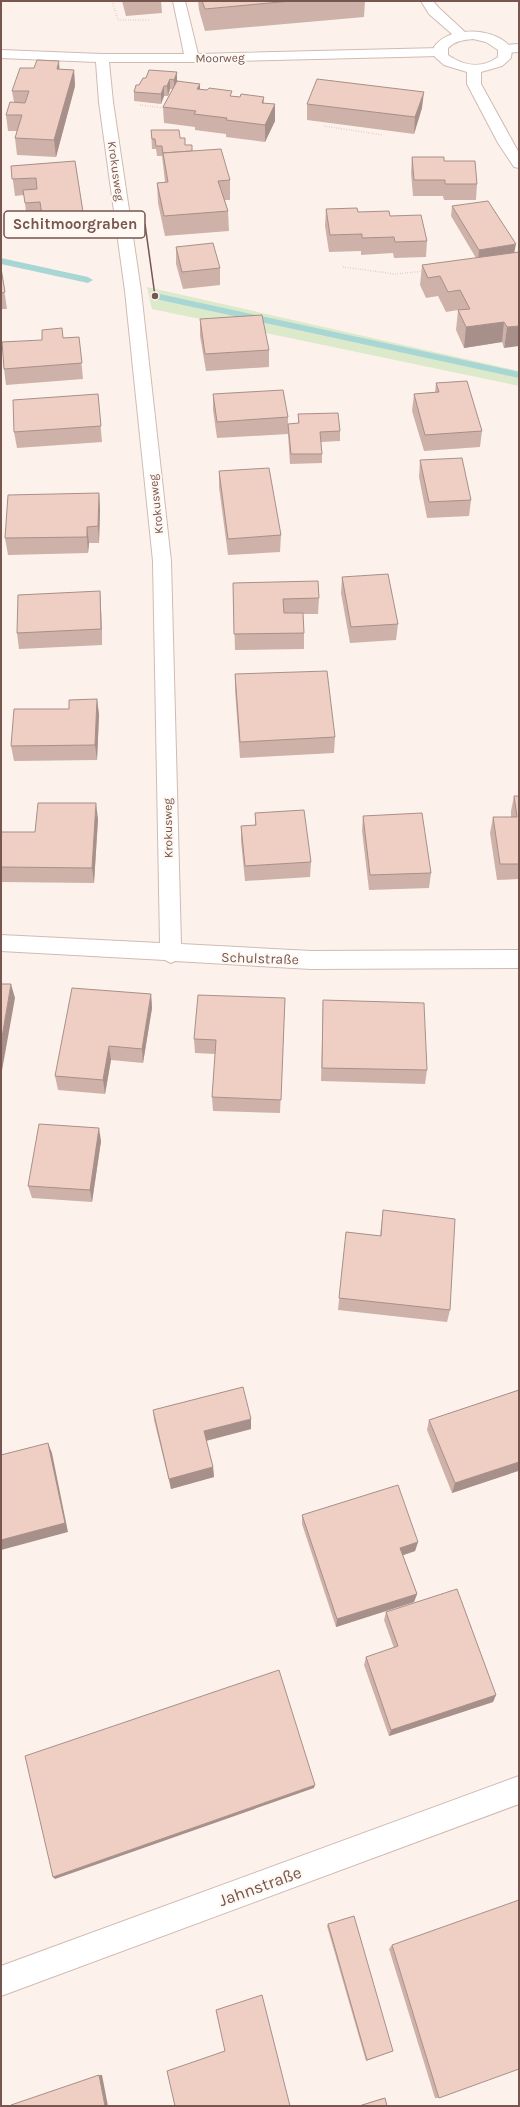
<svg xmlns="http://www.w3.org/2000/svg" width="520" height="2107" viewBox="0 0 520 2107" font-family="Karla,sans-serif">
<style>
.green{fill:#dce9ca}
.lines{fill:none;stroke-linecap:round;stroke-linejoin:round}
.stream{fill:#a7d6d5;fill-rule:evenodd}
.minor-casing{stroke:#d0bbb3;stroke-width:2}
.tertiary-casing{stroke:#d0bbb3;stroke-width:2}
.path{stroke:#d5b1a7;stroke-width:1.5;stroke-dasharray:0.5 2;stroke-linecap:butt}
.minor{fill:#fff;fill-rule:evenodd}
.tertiary{fill:#fff;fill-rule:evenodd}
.wall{fill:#ceb1a9}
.shaded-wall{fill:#a79089}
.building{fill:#efcec4;stroke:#a79089}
.labels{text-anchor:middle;stroke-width:4;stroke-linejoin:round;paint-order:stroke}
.far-street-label{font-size:12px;fill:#76564f;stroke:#fef7f2}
.street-label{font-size:14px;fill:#76564f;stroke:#fef7f2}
.near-street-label{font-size:17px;fill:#76564f;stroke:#fef7f2}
.leader{fill:none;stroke:#76564f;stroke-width:1.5}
.callout-dot{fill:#76564f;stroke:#fef7f2;stroke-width:1.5}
.callout{fill:#fef7f2;stroke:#76564f;stroke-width:1.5}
.callout-label{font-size:15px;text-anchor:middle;font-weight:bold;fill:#76564f}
</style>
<rect width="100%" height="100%" fill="#fcf2eb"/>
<polygon class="green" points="147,287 519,371 519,386 152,309"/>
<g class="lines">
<g class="stream">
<polygon points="1,258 88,277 93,280 88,283 1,264"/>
<polygon points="155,293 519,372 519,378 151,298 150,296 151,294"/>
</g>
<g class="minor-casing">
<g id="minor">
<polygon points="173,1 185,1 198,54 440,48 447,52 440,56 192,62 109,62 113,102 141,291 171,561 181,944 311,951 519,950 519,968 311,969 175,961 171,963 165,960 1,951 1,935 160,943 153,561 125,291 99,102 96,62 1,58 1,50 102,54 184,54"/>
<polygon points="519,44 519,52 505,53 498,49 505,45"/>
<polygon points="519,1776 519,1804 1,1996 1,1966"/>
</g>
</g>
<g class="tertiary-casing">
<path id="tertiary" d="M421,1h12l6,7 26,24c16,-2 37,3 47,17l-1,9 -9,8 -21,6v12l38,69v15l-5,-1 -16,-24 -31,-59v-12l-23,-7 -9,-8 -1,-10c5,-7 11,-10 18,-13l-23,-20zM473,39l13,3 12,8v7c-16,12 -34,9 -50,-2v-7c7,-7 15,-8 25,-9z"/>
</g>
<g class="path">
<polyline points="112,1 118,20 149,20"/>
<polyline points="140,105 165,108"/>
<polyline points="324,126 383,135"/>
<polyline points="343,267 395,274 424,271"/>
</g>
<use href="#minor" class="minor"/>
<use href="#tertiary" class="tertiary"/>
</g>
<g class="wall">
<polygon points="122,1 161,1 162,13 126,16"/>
<polygon points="198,1 365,1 364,17 205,31 199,10"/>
<polygon points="60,69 74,70 75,86 56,157 17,155 15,138 17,131 8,131 6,115 14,102 12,91"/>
<polygon points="149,70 200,89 232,96 240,97 264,97 264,103 275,121 265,142 226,137 226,134 195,130 195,127 164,123 163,107 173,89 170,89 168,96 164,96 161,104 134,101 134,92 146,78"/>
<polygon points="307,104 422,108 414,134 307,120"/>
<polygon points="151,130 180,138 185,145 230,180 230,200 225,200 228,211 229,231 165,236 158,203 157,183 165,182 164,173 162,156 157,156 156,149 152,149"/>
<polygon points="412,157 444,161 477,184 476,200 444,200 443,196 413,196 411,173"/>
<polygon points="75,161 83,212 85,228 44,231 42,219 27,220 24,195 15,196 11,166"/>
<polygon points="452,206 514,253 519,252 504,348 502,342 464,348 456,330 458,310 446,312 438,296 426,298 420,285 422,265 476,258 451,216"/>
<polygon points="326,209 390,216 427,241 426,257 394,258 393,253 361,255 361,251 329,252 325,226"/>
<polygon points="176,247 220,268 220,285 183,289 176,264"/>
<polygon points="1,268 7,309 1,309"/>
<polygon points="200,319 269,350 269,367 206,371 200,336"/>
<polygon points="79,337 83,379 6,385 4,369 64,338"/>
<polygon points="436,383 482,431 480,447 424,451 412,411 414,394 435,392"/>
<polygon points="98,394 102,442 17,448 14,432"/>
<polygon points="213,394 288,417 288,424 298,423 298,414 340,431 340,441 321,442 322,454 322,463 290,464 288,434 217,438 213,410"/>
<polygon points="420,460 471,500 469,516 427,518 419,477"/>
<polygon points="219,471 281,535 280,552 228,555 219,487"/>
<polygon points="99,493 100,510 99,543 89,543 88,553 8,555 5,538"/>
<polygon points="342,577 398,624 396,640 350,643 341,593"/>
<polygon points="233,583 319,598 318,614 303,614 304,633 304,649 235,650"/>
<polygon points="100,591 101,608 102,645 19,649 17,633"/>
<polygon points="235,674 335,737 334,753 240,758 235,690"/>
<polygon points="97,699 99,715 97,760 14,761 11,746 69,709"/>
<polygon points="514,796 519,796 519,879 497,880 490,833 493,817 511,817 511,811"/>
<polygon points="255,813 311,862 310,877 245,881 241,841 241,826 255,825"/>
<polygon points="363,816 431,873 429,888 369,890 362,831"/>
<polygon points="98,819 94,883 1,882 1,832 35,832"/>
<polygon points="151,994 152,1008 143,1063 111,1060 105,1094 58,1090 55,1076"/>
<polygon points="285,998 280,1113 213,1111 212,1097 215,1054 195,1053 194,1039"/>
<polygon points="323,1000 427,1070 425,1084 321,1081"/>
<polygon points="101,1141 92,1202 32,1198 28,1186"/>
<polygon points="383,1210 450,1310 447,1322 338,1310 346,1232 380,1236"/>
<polygon points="519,1390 519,1473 518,1471 452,1493 427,1430 429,1420"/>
<polygon points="153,1410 251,1429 206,1441 213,1467 214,1477 171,1489 154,1420"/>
<polygon points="302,1515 418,1542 415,1551 403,1555 417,1594 414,1602 336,1627 302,1524"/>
<polygon points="386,1612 496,1695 493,1702 389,1736 364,1665 366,1657 394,1648 384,1620"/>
<polygon points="328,1924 393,2051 366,2061 327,1926"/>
<polygon points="392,1945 439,2098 435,2098 389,1949"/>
<polygon points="383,2098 385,2098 387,2106 358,2106"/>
</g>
<g class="shaded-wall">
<polygon points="59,61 60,77 57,69"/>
<polygon points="74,70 75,86 56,157 54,140"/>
<polygon points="177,72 177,82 174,89 174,80"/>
<polygon points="170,79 170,89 168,96 167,86"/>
<polygon points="200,84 200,100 197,89"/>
<polygon points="164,86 164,96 161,104 161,94"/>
<polygon points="424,92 422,108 414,134 415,117"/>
<polygon points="275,104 275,121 265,142 265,125"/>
<polygon points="516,244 514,254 478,260 479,250"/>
<polygon points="504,322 502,342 464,348 466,327"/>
<polygon points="519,326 519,346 504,348 507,327"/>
<polygon points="99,493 100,510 99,543 98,526"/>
<polygon points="87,527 89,543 88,553 87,537"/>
<polygon points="100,591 101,608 102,645 101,629"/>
<polygon points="97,699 99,715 97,760 95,745"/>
<polygon points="96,803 98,819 94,883 92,868"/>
<polygon points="11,984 15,998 1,1076 1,1043"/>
<polygon points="151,994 152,1008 143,1063 142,1049"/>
<polygon points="109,1046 111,1060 105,1094 103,1080"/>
<polygon points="99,1128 101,1141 92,1202 90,1190"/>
<polygon points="251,1419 251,1429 205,1441 204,1431"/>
<polygon points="48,1443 52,1453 68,1532 1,1550 1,1540"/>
<polygon points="519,1462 519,1469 518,1471 452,1493 455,1483"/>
<polygon points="213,1467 214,1477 171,1489 169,1479"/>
<polygon points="418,1542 415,1551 398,1557 400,1548"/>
<polygon points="417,1594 414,1602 336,1627 337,1619"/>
<polygon points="496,1695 493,1702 389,1736 391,1730"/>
<polygon points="315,1785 314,1788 55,1879 53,1877"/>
<polygon points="99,2075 102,2075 108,2106 105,2106"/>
</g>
<g class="building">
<polygon points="202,1 291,1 205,9"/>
<polygon points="37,60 59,61 57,69 74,70 54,140 15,138 22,115 6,115 10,102 25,103 29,91 12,91 20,68 34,68"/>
<polygon points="149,70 177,72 174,80 170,79 167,86 164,86 161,94 134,92 136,85 139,85 143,78 146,78"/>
<polygon points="317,79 424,92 415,117 307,104"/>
<polygon points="177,81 200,84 197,89 207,90 209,88 232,91 230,96 240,97 241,94 264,97 262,103 275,104 265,125 226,120 227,118 194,114 196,111 163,107"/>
<polygon points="151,130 179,130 180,138 185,138 185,145 192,145 192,151 163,153 163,154 162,146 156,146 155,139 152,139"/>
<polygon points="221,149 230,180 218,181 228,211 164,216 157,183 168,182 163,153"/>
<polygon points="412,157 444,157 444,161 475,161 477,184 445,184 445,180 414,180"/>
<polygon points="75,161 83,212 42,215 40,202 25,203 23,190 37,189 36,178 12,179 11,166"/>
<polygon points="488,201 516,244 479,250 452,206"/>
<polygon points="357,208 358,212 389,211 390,216 421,215 427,241 395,242 394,237 362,238 362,234 330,235 326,209"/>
<polygon points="213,243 220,268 182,272 176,247"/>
<polygon points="519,252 519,326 507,327 504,322 466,327 458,310 470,309 460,290 448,292 440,276 428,278 422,265"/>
<polygon points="1,268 5,292 1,293"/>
<polygon points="262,315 269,350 205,354 200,319"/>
<polygon points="62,328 63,338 79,337 82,363 4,369 2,342 42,340 42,330"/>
<polygon points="467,381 482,431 425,435 414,394 439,392 436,383"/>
<polygon points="283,390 288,417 217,422 213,394"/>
<polygon points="98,394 101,426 14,432 13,400"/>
<polygon points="338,413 340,431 320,432 322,454 291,454 288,424 299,423 298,414"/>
<polygon points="462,458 471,500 429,502 420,460"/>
<polygon points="269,468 281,535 228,539 219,471"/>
<polygon points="99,493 98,526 87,527 87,537 5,538 8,495"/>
<polygon points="388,574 398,624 351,627 342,577"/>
<polygon points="318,581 319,598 283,599 284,613 303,613 304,633 234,634 233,583"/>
<polygon points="100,591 101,629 17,633 18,595"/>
<polygon points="327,671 335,737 240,742 235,674"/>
<polygon points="97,699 95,745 11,746 14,709 69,709 69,700"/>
<polygon points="514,796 519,796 519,864 500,864 493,817 517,817"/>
<polygon points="38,803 96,803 92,868 1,867 1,832 35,832"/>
<polygon points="304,810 311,862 245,866 241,826 256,825 255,813"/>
<polygon points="422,813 431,873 370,875 363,816"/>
<polygon points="1,984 11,984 1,1043"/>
<polygon points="72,988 151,994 142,1049 109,1046 103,1080 55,1076"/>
<polygon points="198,995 285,998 281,1100 212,1097 216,1040 194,1039"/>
<polygon points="323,1000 424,1003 427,1070 322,1068"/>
<polygon points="39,1124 99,1128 90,1190 28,1186"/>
<polygon points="383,1210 455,1219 450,1310 339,1298 346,1232 381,1236"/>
<polygon points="243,1387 251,1419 204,1431 213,1467 169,1479 153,1410"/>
<polygon points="519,1390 519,1462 455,1483 429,1420"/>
<polygon points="48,1443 65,1523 1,1540 1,1455"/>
<polygon points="398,1485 418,1542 400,1548 417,1594 337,1619 302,1515"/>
<polygon points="457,1589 496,1695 391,1730 366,1657 398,1646 386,1612"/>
<polygon points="279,1670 315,1785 53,1877 25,1756"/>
<polygon points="519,1900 519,2069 439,2098 392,1945"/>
<polygon points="354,1916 393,2051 367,2060 328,1924"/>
<polygon points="262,1995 290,2106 175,2106 167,2071 225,2051 216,2010"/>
<polygon points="99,2075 105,2106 11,2106 11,2105"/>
<polygon points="385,2098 387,2106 359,2106"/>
</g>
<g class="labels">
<g class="far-street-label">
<text transform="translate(220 58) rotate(-1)" y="4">Moorweg</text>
<text transform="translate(116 171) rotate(82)" y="4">Krokusweg</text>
<text transform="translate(156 504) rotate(-96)" y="4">Krokusweg</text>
<text transform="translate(168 828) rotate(-91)" y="4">Krokusweg</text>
</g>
<g class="street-label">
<text transform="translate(260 958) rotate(2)" y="5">Schulstraße</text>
</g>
<g class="near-street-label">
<text transform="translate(260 1886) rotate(-20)" y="6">Jahnstraße</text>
</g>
</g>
<path class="leader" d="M155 296L145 224"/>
<circle class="callout-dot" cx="155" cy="296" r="4"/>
<rect class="callout" x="4" y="211" width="141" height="27" rx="4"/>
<g class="callout-label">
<text x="75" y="229">Schitmoorgraben</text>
</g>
<rect width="520" height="2107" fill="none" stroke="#76564f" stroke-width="4"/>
</svg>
